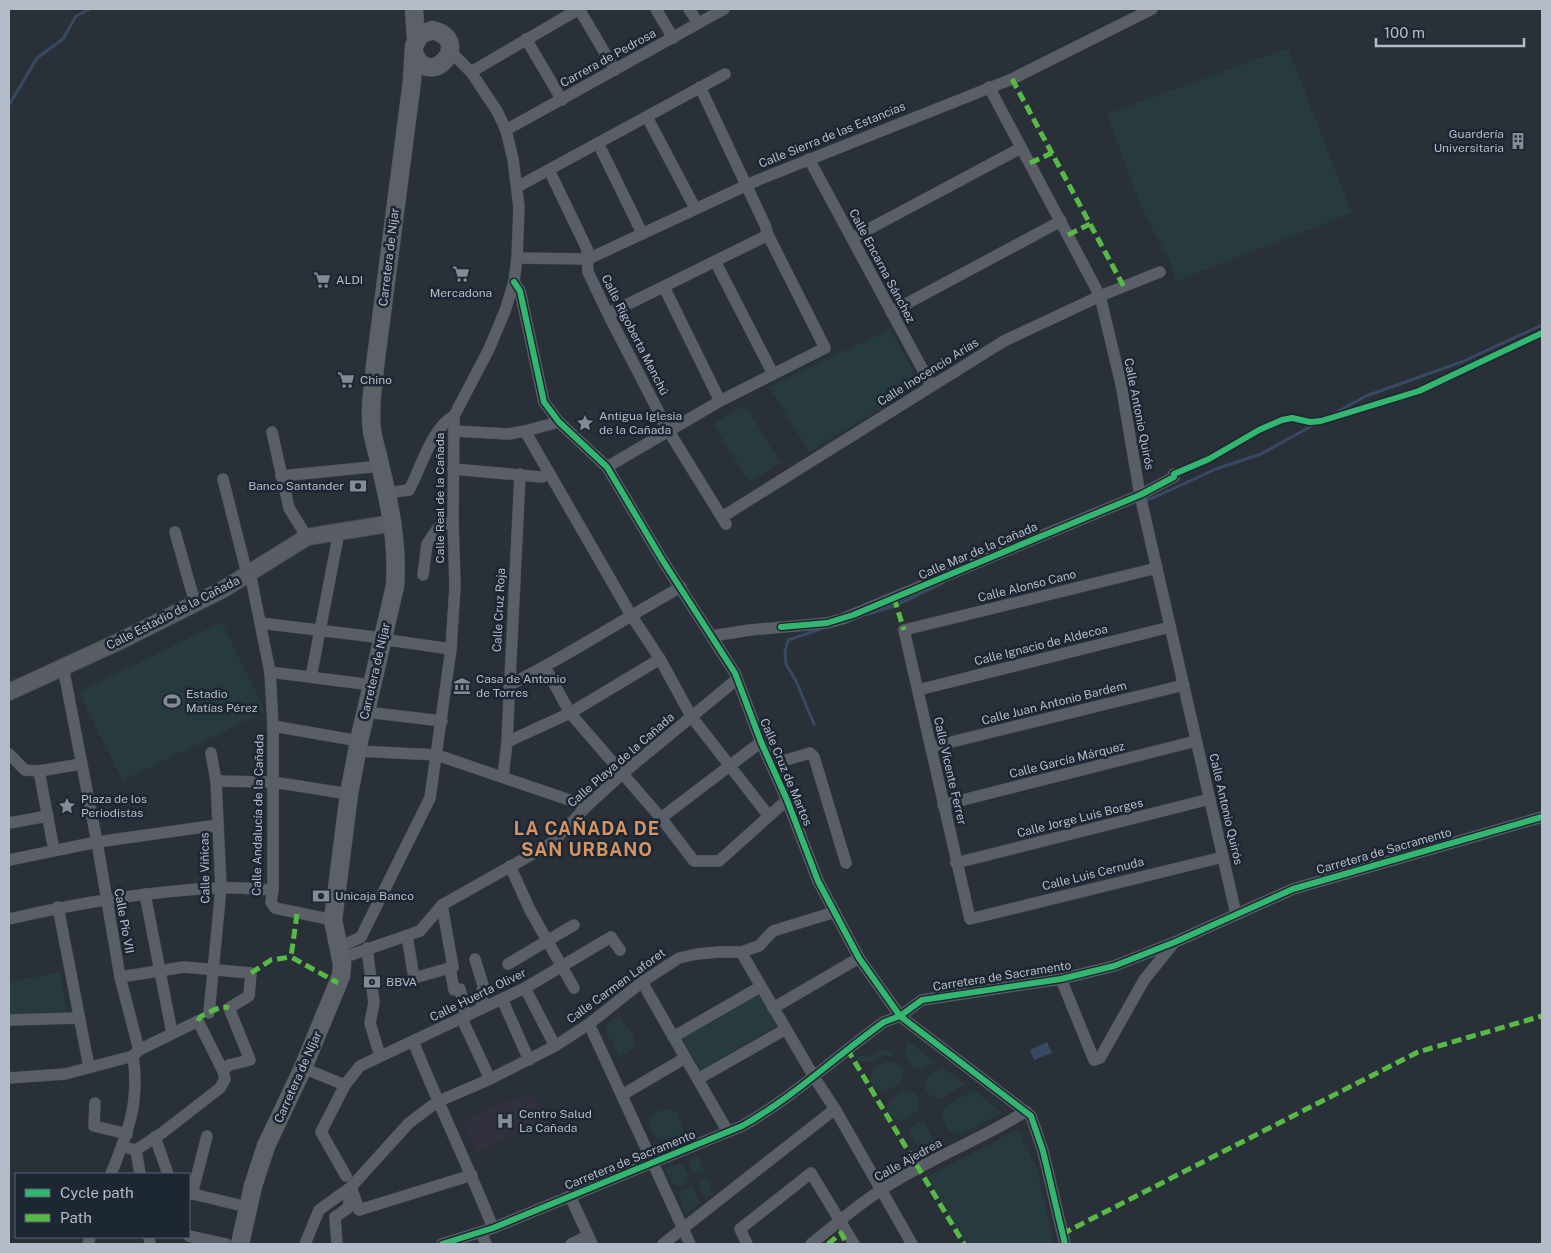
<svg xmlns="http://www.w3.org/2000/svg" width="1551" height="1253" viewBox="0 0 1551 1253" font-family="'Public Sans',sans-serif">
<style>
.medical{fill:#31303e}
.green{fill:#273a3e}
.water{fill:#384963}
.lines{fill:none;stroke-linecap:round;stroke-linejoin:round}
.stream{stroke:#384963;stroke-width:3}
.street-casing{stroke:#484c53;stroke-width:12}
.secondary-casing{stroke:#484c53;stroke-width:18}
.primary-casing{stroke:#484c55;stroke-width:19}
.street{stroke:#5a5e66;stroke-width:11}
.secondary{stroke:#595d64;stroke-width:16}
.primary{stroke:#5c6168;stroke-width:18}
.quiet{stroke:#58b947;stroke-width:5;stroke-dasharray:10 5;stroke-linecap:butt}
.cycleway-casing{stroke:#1d2633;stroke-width:9}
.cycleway{stroke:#33b770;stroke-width:6}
.labels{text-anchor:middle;stroke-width:5;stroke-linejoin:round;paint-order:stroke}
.street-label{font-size:12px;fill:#b4bcc9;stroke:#1d2633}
.poi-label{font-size:12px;fill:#b4bcc9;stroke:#1d2633;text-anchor:start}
.district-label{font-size:18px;font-weight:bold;letter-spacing:1px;fill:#d59563;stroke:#1d2633}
</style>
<rect width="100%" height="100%" fill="#2a3038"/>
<polygon class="medical" points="531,1092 549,1124 541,1128 537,1123 477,1153 463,1120"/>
<g class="green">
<polygon points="1288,48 1352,213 1176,281 1170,262 1141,207 1107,114"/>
<polygon points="890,329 919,380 887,405 809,452 769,387"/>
<polygon points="745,405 781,463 749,482 713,424"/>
<polygon points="222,622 265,711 123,781 79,692"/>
<polygon points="60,972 68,1015 9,1017 9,982"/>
<polygon points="758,992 778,1025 701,1071 682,1038"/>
<path d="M620,1016l14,21v12l-15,8 -3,-5 -3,-11 -6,-5c-2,-12 1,-17 13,-20z"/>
<polygon points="908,1041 935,1062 922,1069 911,1067 904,1054"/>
<polygon points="881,1050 893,1052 891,1057 883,1055 870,1063 857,1060 857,1055 869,1057"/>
<polygon points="886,1061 899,1064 903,1071 900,1083 886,1092 874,1088 870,1081 872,1069"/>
<polygon points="942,1067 965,1084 940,1099 929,1095 925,1089 926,1078"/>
<polygon points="973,1090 1003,1113 962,1134 949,1131 942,1118 944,1107"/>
<polygon points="904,1091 916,1094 919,1100 917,1112 903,1121 892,1117 888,1111 890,1099"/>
<path d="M666,1109l8,1 4,3 6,21c-5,4 -9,4 -15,3 -13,9 -24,-9 -18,-20 3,-5 10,-6 15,-8z"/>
<polygon points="923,1120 937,1146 922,1155 908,1129"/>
<polygon points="1018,1129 1037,1169 1054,1244 966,1244 926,1177"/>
<polygon points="698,1156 704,1172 701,1173 694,1173 688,1160"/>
<polygon points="681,1163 689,1177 687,1182 679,1186 672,1184 665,1169"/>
<polygon points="706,1177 714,1194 706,1199 698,1182"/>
<polygon points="692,1186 700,1203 686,1214 680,1200 681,1192"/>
</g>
<polygon class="water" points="1047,1042 1052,1053 1034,1060 1030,1050"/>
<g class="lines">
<g class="stream">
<polyline points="9,105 37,58 63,39 76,16 90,9"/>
<polyline points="1143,501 1155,497 1216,469 1261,454 1366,396 1464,361 1542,325"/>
<polyline points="866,615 897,605 943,583"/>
<polyline points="814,724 796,681 786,664 785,652 788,640 821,629"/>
</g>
<g class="street-casing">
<g id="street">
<polyline points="579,9 615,70"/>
<polyline points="656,9 673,38"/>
<polyline points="689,9 698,23"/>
<polyline points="526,39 562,100"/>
<polyline points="471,72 579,9"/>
<polyline points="989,87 1100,296 1121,384 1140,495 1236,914"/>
<polyline points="647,117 695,208"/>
<polyline points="506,130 724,9"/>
<polyline points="598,143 642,233"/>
<polyline points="809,159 931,385"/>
<polyline points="549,170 587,249 588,272 608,314 668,430 726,524"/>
<polyline points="517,187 725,74"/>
<polyline points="852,238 1021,148"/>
<polyline points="517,258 588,259 758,180 1012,79 1152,9"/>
<polyline points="715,261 773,374"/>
<polyline points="514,282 520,291 544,402 559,422 607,467 663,561 735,673 761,742 787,800 818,881 859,958 900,1016 1031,1116 1043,1151 1065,1244"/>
<polyline points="664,287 720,401"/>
<polyline points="891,312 1061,221"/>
<polyline points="608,314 768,235"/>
<polyline points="454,431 508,434 525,431 559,422"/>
<polyline points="525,431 631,615 660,659 691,716 768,815"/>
<polyline points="272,432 289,508 307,537"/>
<polyline points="607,467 720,401 825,348 768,235 765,225 700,87"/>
<polyline points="453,469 542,477 549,473"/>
<polyline points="281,476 381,466"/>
<polyline points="223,479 246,570 250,573 270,672 273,726 273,890 271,902 275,908 333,920"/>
<path d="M387,493l22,-3c12,-22 23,-63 45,-74"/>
<polyline points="722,517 1004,341 1100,296 1160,272"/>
<polyline points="175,532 195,603"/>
<polyline points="1157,568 904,630 970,919 1223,857"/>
<polyline points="423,575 427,544 438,528 453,521"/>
<polyline points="260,623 383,638 388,640 451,649"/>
<polyline points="712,636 750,630 827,623 842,619 1140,495 1174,477 1174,474"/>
<path d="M63,667l34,175 23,135 19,73 -6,6c7,46 -5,76 -22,118"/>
<polyline points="545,667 570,713 661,818 694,861 719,861 787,800"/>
<polyline points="270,672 372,685"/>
<polyline points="311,677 339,532"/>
<path d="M509,685c59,-29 114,-66 172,-98"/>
<polyline points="918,690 1170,627"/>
<polyline points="366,712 442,721"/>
<polyline points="273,726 359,741"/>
<polyline points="507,742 570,713 660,659"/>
<polyline points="931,747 1184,685"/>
<polyline points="357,751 437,755 587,806"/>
<polyline points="9,754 25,770 39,771 81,764"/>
<polyline points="772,764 810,753 814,757 846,863"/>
<polyline points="39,771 54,850"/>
<polyline points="503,777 507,742 520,474"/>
<polyline points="216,781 273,782 349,794"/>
<polyline points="943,805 1196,741"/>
<polyline points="661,818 761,742"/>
<polyline points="9,823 48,816"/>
<polyline points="9,860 97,842 218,825"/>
<polyline points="956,863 1210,799"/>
<polyline points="510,866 530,910 574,988"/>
<polyline points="145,894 172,1033"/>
<polyline points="58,907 89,1067"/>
<path d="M9,919c69,-16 139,-28 210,-31 18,-1 36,1 54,2"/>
<polyline points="407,936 414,978 453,967 442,905"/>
<polyline points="340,947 361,937 430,798 451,649 455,586 453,521 454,416 489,349 505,311 514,282 517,258 519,207 513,159 506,130 497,111 471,72 450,51"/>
<polyline points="367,948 374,1003 370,1023 380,1056"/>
<polyline points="741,952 814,1077 835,1109 912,1244"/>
<polyline points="342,958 420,931 442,905 552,843 587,806 622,774 736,680"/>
<polyline points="475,959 483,985 481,1009"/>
<polyline points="508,964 574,925"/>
<polyline points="450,968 454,990 460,989 466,1017"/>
<polyline points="120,977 184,967 251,973 249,996 229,1008 250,1060 229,1065 223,1071"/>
<polyline points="1061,979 1094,1060 1100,1058 1144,980 1173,944"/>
<polyline points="642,982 728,1132"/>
<polyline points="525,988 555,1046"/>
<polyline points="502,999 529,1060"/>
<polyline points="773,1008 859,958"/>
<polyline points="209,1013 221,888 216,781 211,753"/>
<polyline points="462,1019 490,1079"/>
<polyline points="9,1020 79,1018"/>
<polyline points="589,1024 690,1244"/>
<polyline points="673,1037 760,987"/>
<path d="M413,1041c25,63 55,124 80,187"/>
<polyline points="303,1068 345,1085"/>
<polyline points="9,1078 65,1074 133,1056"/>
<polyline points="698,1079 786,1029"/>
<polyline points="622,1095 685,1058"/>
<polyline points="95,1103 94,1126 127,1134"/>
<polyline points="155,1137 168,1174"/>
<polyline points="123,1147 136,1150 162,1133 220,1088 225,1079 223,1071 198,1021 139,1050"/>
<polyline points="136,1150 140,1174"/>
<polyline points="346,1176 321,1132 345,1085 360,1066 525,988 611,937 620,950"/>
<polyline points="351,1187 359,1210 472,1175"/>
<polyline points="189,1193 247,1207"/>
<polyline points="192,1194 207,1136"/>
<polyline points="570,1196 592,1244"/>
<polyline points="481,1232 486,1244"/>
<polyline points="189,1236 226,1244"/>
<polyline points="149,1237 150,1244"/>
<polyline points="88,1244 90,1237"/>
<polyline points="305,1244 319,1210 351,1187 409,1123 437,1102 490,1079 555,1046 589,1024 642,982 679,958 697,954 719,952 741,952 759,946 773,931 835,912"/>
<polyline points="337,1244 335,1217 348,1208 351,1189"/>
<path d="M442,1244l51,-16 249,-102c52,-29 94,-70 142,-104l16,-6 22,-16 139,-21 53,-13 61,-24 118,-53 249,-72"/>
<polyline points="571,1244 588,1236"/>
<polyline points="663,1244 835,1109"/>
<polyline points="747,1244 740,1229 811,1173 854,1244"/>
<path d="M811,1244c23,-18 45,-38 70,-54 46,-31 98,-49 145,-79"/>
</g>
</g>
<g class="secondary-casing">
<polyline id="secondary" points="9,692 120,641 222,590 307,537 393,523"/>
</g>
<g class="primary-casing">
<g id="primary">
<polyline points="414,9 416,40"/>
<path d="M240,1244l13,-58 13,-40 37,-78 38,-92 1,-12 -9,-44 16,-126 10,-53 36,-155c3,-42 -5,-81 -15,-121 -2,-11 -6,-22 -8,-34 -3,-21 1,-43 3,-65l37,-285 2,-35 6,-11 12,-5c43,10 -2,62 -18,23"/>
</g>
</g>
<use href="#street" class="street"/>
<use href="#secondary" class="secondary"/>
<use href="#primary" class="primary"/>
<g class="quiet">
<polyline points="1012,79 1124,287"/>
<polyline points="1030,163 1052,153"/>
<polyline points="1068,235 1090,224"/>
<polyline points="894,598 904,630"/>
<polyline points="297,914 291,957 338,983"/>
<polyline points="251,973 271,960 291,957"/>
<path d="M198,1021l2,-4c8,-4 20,-12 29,-9"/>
<polyline points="847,1049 964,1244"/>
<polyline points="1062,1234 1418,1052 1542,1016"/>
<polyline points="828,1244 841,1233 847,1244"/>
</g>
<g class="cycleway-casing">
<g id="cycleway">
<polyline points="514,282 520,291 544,402 559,422 607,467 663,561 735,673 761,742 787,800 818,881 859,958 900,1016 1031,1116 1043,1151 1065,1244"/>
<polyline points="781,627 827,623 853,615 1140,495 1174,477 1174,474 1209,459 1259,430 1282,420 1292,418 1310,422 1321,421 1419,391 1542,333"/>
<path d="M442,1244l51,-16 249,-102c52,-29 94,-70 142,-104l16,-6 22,-16 139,-21 53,-13 61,-24 118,-53 249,-72"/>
</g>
</g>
<use href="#cycleway" class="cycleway"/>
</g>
<defs>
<g id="building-bare" transform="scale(1.35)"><path d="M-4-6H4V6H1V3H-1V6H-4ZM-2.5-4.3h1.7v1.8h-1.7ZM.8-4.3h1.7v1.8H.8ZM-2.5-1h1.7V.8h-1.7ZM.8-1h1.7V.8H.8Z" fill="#848b96" stroke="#1d2633" stroke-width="2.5" paint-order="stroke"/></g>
<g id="supermarket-bare" transform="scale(1.35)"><path d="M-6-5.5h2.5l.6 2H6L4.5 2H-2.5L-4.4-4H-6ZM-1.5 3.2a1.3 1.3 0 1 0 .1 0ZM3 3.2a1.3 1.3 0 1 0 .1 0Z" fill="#848b96" stroke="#1d2633" stroke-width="2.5" paint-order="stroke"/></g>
<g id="sight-bare" transform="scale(1.35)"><path d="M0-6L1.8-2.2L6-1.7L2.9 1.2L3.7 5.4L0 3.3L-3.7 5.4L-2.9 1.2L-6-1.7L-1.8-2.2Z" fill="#848b96" stroke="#1d2633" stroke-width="2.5" paint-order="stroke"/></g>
<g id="bank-bare" transform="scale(1.35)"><path d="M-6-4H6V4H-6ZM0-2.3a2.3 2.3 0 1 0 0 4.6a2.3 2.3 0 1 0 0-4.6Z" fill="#848b96" stroke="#1d2633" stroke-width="2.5" paint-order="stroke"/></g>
<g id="museum-bare" transform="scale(1.35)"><path d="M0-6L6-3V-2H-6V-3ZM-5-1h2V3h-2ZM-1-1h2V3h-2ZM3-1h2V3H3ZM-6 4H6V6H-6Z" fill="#848b96" stroke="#1d2633" stroke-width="2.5" paint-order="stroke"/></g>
<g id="stadium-bare" transform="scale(1.35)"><path d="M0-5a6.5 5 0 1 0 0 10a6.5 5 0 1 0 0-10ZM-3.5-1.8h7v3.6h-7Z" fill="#848b96" stroke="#1d2633" stroke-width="2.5" paint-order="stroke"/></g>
<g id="hospital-bare" transform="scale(1.35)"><path d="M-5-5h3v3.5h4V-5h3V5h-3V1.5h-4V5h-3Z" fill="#848b96" stroke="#1d2633" stroke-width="2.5" paint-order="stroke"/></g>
</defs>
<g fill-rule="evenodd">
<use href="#building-bare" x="1518" y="141"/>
<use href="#supermarket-bare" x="461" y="274"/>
<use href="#supermarket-bare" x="322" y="280"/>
<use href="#supermarket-bare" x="346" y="380"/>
<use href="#sight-bare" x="585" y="423"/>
<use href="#bank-bare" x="358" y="486"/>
<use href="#museum-bare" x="462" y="686"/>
<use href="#stadium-bare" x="172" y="701"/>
<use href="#sight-bare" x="67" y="806"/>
<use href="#bank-bare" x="321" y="896"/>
<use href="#bank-bare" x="372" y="982"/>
<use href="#hospital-bare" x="505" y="1121"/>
</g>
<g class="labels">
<g class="street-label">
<text transform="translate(608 58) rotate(-29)" y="4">Carrera de Pedrosa</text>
<text transform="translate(832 135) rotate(-22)" y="4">Calle Sierra de las Estancias</text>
<text transform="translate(389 257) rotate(-83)" y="4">Carretera de Níjar</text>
<text transform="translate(882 266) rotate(62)" y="4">Calle Encarna Sánchez</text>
<text transform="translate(635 335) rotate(63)" y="4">Calle Rigoberta Menchú</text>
<text transform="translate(928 372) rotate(-32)" y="4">Calle Inocencio Arias</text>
<text transform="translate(1139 414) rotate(79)" y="4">Calle Antonio Quirós</text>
<text transform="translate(440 498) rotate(-90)" y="4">Calle Real de la Cañada</text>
<text transform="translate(978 551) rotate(-23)" y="4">Calle Mar de la Cañada</text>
<text transform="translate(1027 586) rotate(-14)" y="4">Calle Alonso Cano</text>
<text transform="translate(499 610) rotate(-87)" y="4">Calle Cruz Roja</text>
<text transform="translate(173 613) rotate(-27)" y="4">Calle Estadio de la Cañada</text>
<text transform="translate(1041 645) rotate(-14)" y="4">Calle Ignacio de Aldecoa</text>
<text transform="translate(375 671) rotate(-77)" y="4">Carretera de Níjar</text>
<text transform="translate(1054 703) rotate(-14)" y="4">Calle Juan Antonio Bardem</text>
<text transform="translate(621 760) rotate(-41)" y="4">Calle Playa de la Cañada</text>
<text transform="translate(1067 760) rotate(-14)" y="4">Calle García Márquez</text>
<text transform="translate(950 771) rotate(77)" y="4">Calle Vicente Ferrer</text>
<text transform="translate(786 772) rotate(67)" y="4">Calle Cruz de Martos</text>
<text transform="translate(1226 809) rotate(77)" y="4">Calle Antonio Quirós</text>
<text transform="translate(258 815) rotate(-89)" y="4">Calle Andalucía de la Cañada</text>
<text transform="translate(1080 818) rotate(-14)" y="4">Calle Jorge Luis Borges</text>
<text transform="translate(1384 851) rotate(-16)" y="4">Carretera de Sacramento</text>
<text transform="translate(205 868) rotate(-91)" y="4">Calle Viñicas</text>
<text transform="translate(1093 874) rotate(-14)" y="4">Calle Luis Cernuda</text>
<text transform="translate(124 921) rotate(80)" y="4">Calle Pío VII</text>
<text transform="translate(1002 976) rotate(-9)" y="4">Carretera de Sacramento</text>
<text transform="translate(616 986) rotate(-36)" y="4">Calle Carmen Laforet</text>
<text transform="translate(478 995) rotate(-26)" y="4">Calle Huerta Oliver</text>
<text transform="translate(298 1077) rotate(-66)" y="4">Carretera de Níjar</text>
<text transform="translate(630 1160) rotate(-22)" y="4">Carretera de Sacramento</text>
<text transform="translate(908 1160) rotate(-29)" y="4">Calle Ajedrea</text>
</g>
<g class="poi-label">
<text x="1504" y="138" text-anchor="end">Guardería<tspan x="1504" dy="14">Universitaria</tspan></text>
<text x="336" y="284">ALDI</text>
<text x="461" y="297" text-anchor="middle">Mercadona</text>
<text x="360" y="384">Chino</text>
<text x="599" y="420">Antigua Iglesia<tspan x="599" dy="14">de la Cañada</tspan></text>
<text x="344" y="490" text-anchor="end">Banco Santander</text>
<text x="476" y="683">Casa de Antonio<tspan x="476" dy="14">de Torres</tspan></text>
<text x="186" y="698">Estadio<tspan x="186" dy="14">Matías Pérez</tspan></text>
<text x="81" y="803">Plaza de los<tspan x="81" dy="14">Periodistas</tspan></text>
<text x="335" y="900">Unicaja Banco</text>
<text x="386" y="986">BBVA</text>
<text x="519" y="1118">Centro Salud<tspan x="519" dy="14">La Cañada</tspan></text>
</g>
<g class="district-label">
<text x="587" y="835">LA CAÑADA DE<tspan x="587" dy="21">SAN URBANO</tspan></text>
</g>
</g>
<rect width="1551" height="1253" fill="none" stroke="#b4bcc9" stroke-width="20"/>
<rect x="15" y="1173" width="175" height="65" fill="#1d2633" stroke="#59626f"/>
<rect x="25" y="1189" width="25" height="8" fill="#33b770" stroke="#59626f"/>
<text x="60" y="1198" font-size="15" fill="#b4bcc9">Cycle path</text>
<rect x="25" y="1214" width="25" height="8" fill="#58b947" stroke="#59626f"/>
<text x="60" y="1223" font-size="15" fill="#b4bcc9">Path</text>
<path d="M1376 38v8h148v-8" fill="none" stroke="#b4bcc9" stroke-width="2.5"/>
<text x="1384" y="38" font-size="15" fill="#b4bcc9" stroke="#1d2633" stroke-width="4" paint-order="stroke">100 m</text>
</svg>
